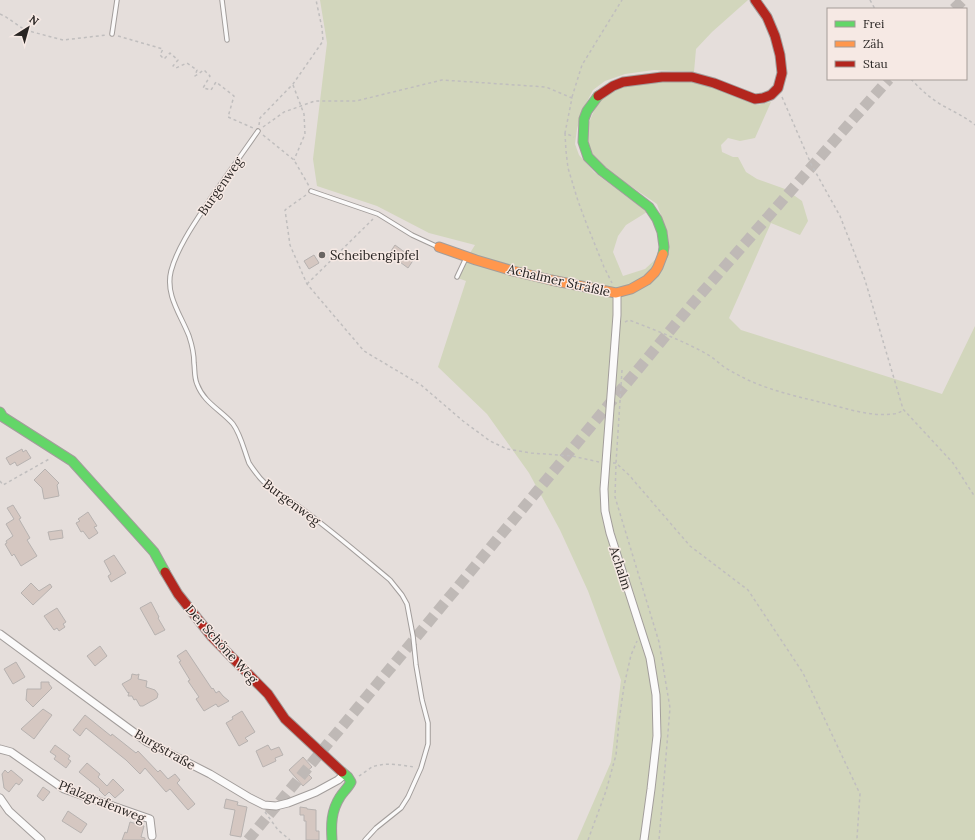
<svg xmlns="http://www.w3.org/2000/svg" width="975" height="840" viewBox="0 0 975 840" font-family="Lora,serif">
<style>
.green{fill:#d2d6bc}
.building{fill:#d5c7c1;stroke:#b7b2b0}
.lines{fill:none;stroke-linecap:round;stroke-linejoin:round}
.primary-tunnel{stroke:#bfb9b6;stroke-width:11;stroke-dasharray:11 5.5;stroke-linecap:butt}
.lane-casing{stroke:#a29d9b;stroke-width:5.5}
.street-casing{stroke:#a29d9b;stroke-width:9}
.fast-casing{stroke:#a29d9b;stroke-width:11}
.slow-casing{stroke:#a29d9b;stroke-width:11}
.jam-casing{stroke:#a29d9b;stroke-width:11}
.path{stroke:#c0bebe;stroke-width:1.5;stroke-dasharray:3 3;stroke-linecap:butt}
.lane{stroke:#fbfafa;stroke-width:3.5}
.street{stroke:#fbfafa;stroke-width:7}
.fast{stroke:#63d668;stroke-width:9}
.slow{stroke:#ff974d;stroke-width:9}
.jam{stroke:#b3261e;stroke-width:9}
.poi-dot{fill:#6b6663;stroke:#f6e9e4;stroke-width:1.5}
.labels{text-anchor:middle;stroke-width:3;stroke-linejoin:round;paint-order:stroke}
.street-label{font-size:13px;fill:#292523;stroke:#f6e9e4}
.poi-label{font-size:13px;fill:#292523;stroke:#f6e9e4;text-anchor:start}
</style>
<rect width="100%" height="100%" fill="#e5dedb"/>
<polygon class="green" points="320,0 748,0 712,32 696,49 694,72 654,70 625,74 605,81 593,90 582,111 577,129 575,144 579,155 594,172 647,212 626,225 618,236 613,252 623,276 645,269 657,258 664,263 669,251 668,235 657,204 604,168 590,156 586,142 587,127 593,113 601,98 613,89 633,84 689,80 716,89 757,105 771,102 755,138 740,141 728,138 721,145 722,152 733,157 738,157 746,172 757,179 785,189 802,201 808,221 800,235 771,223 729,318 741,330 942,394 975,326 975,840 577,840 611,762 621,680 588,591 560,530 529,473 487,414 438,367 466,281 455,277 475,245 429,233 377,206 317,186 313,159 327,43"/>
<g class="building">
<polygon points="395,245 414,259 408,268 389,254"/>
<polygon points="314,255 319,263 309,269 304,261"/>
<polygon points="22,449 23,452 26,450 31,458 17,466 15,462 10,465 6,458"/>
<polygon points="45,469 59,483 57,485 59,496 44,499 42,488 34,480"/>
<polygon points="13,505 21,518 19,519 30,538 27,540 37,556 21,566 14,554 12,556 5,544 7,543 6,541 13,536 6,524 14,519 7,508"/>
<polygon points="88,512 97,526 94,527 98,533 89,539 83,531 81,532 76,523 80,521 78,519"/>
<polygon points="62,530 63,538 50,540 48,532"/>
<polygon points="114,555 126,573 111,582 108,576 111,574 104,561"/>
<polygon points="31,583 39,591 50,584 52,587 33,605 21,593"/>
<polygon points="151,602 159,617 158,618 165,630 155,635 140,608"/>
<polygon points="57,608 66,622 63,624 65,627 59,631 57,628 54,630 44,616"/>
<polygon points="100,646 107,656 95,666 87,656"/>
<polygon points="186,650 212,689 213,688 216,693 219,691 223,696 229,701 218,707 216,704 204,711 196,699 199,697 188,681 190,680 179,662 181,661 177,656"/>
<polygon points="16,662 25,677 13,684 4,669"/>
<polygon points="132,674 137,675 139,674 138,679 147,681 146,687 155,690 158,694 157,698 143,706 140,706 136,699 134,700 132,696 128,696 129,692 128,693 122,684 131,679"/>
<polygon points="41,682 49,682 49,684 52,688 33,707 26,700 27,689 41,689"/>
<polygon points="43,709 52,715 34,739 21,729"/>
<polygon points="242,711 255,732 245,738 248,741 239,746 226,723 233,719 232,717"/>
<polygon points="85,715 111,736 112,734 136,753 138,751 158,772 160,770 168,779 175,774 180,780 177,783 195,804 188,810 170,789 166,792 145,768 140,774 126,760 86,728 80,736 73,730"/>
<polygon points="55,745 70,756 68,759 71,761 66,768 54,759 56,756 50,752"/>
<polygon points="268,745 271,750 279,747 283,755 275,758 276,761 263,767 256,751"/>
<polygon points="303,757 312,767 306,772 312,778 303,786 289,770"/>
<polygon points="87,763 100,774 98,777 107,786 113,779 124,790 115,798 109,792 105,796 99,790 100,789 79,772"/>
<polygon points="5,770 8,773 11,770 23,780 19,785 16,783 9,792 4,788 2,774"/>
<polygon points="43,787 50,792 43,801 37,796"/>
<polygon points="226,799 238,802 237,805 247,807 241,837 230,835 235,810 224,808"/>
<polygon points="300,807 307,808 307,809 316,810 316,831 319,831 319,840 306,840 306,821 304,821 304,815 300,815"/>
<polygon points="68,811 87,824 81,833 62,821"/>
<polygon points="130,822 144,826 141,837 145,838 145,840 122,840 125,832 127,833"/>
</g>
<g class="lines">
<g class="primary-tunnel">
<polyline points="954,9 963,0"/>
<polyline points="248,840 693,303 855,117 889,79"/>
</g>
<g class="lane-casing">
<g id="lane">
<polyline points="222,0 227,40"/>
<polyline points="112,34 117,0"/>
<path d="M258,131c-15,21 -30,43 -45,64 -15,23 -35,50 -42,76 -6,24 10,44 18,65 3,9 5,18 5,27 1,7 0,14 3,21 7,19 24,26 36,40 8,11 11,26 16,39 3,5 7,10 11,15 10,12 26,19 38,28 32,23 62,49 92,74l12,15 5,9 6,32 3,29 6,35 6,23v21l-7,24 -13,29 -7,11 -25,20 -11,12"/>
<polyline points="311,191 378,214 412,235 438,247"/>
<polyline points="457,277 466,258"/>
</g>
</g>
<g class="street-casing">
<g id="street">
<polyline points="617,293 617,315 604,489 605,511 610,533 650,658 656,695 657,736 651,789 644,840"/>
<polyline points="0,634 147,742 210,774 250,798 264,805 276,806 288,803 316,792 338,780 345,774"/>
<polyline points="0,749 11,752 64,789 150,819 152,836"/>
<polyline points="0,798 9,811 41,840"/>
</g>
</g>
<g class="fast-casing">
<g id="fast">
<polyline points="598,96 587,111 584,119 583,142 588,157 602,171 649,207 657,219 662,232 664,247 663,254"/>
<polyline points="0,412 3,417 72,461 154,552 165,572"/>
<path d="M332,840c-1,-15 -1,-29 8,-43 3,-5 8,-9 11,-15l-3,-5 -6,-5"/>
</g>
</g>
<g class="slow-casing">
<polyline id="slow" points="439,247 476,260 513,271 551,280 616,293 631,289 647,280 655,272 658,267 663,254"/>
</g>
<g class="jam-casing">
<g id="jam">
<polyline points="598,96 613,86 623,82 662,77 692,77 714,83 755,99 763,98 771,95 778,88 782,73 780,55 775,36 767,17 755,0"/>
<polyline points="165,572 178,594 212,637 268,694 285,719 342,772"/>
</g>
</g>
<g class="path">
<polyline points="870,0 875,9"/>
<polyline points="0,14 6,17 25,30 63,40 107,35"/>
<polyline points="118,36 163,49 160,55 164,59 170,53 178,60 173,66 176,68 187,63 197,70 195,76 204,70 210,76 203,88 211,90 216,82 234,96 228,117 253,128"/>
<path d="M911,79c9,10 18,18 29,25 12,7 24,12 35,21"/>
<polyline points="293,85 304,114 305,134 294,160"/>
<polyline points="572,97 582,65 622,0"/>
<polyline points="782,97 811,164 840,216 865,280 903,409 953,463 975,497"/>
<polyline points="259,125 260,118 293,84 323,41 322,28 316,0"/>
<polyline points="263,127 284,112 315,101 356,101 442,80 546,87 572,98 565,133 574,137"/>
<polyline points="565,133 566,151 568,168 578,201 587,225 604,267 612,283"/>
<polyline points="263,135 294,160 309,186"/>
<polyline points="306,195 285,210 290,245 307,284 364,351 421,385 463,421 490,441 507,449 531,453 572,456 599,462"/>
<polyline points="307,284 373,219"/>
<path d="M625,322l4,-2c26,10 52,20 76,33 7,4 13,9 19,14 8,5 16,9 24,13 24,11 51,17 76,23 20,5 48,14 69,11 4,0 7,-2 11,-4"/>
<polyline points="622,370 616,463 629,475 690,546 748,590 803,673 860,794 857,838 858,840"/>
<polyline points="613,463 616,463 615,497 659,642 670,708 659,840"/>
<polyline points="0,481 3,485 51,458"/>
<path d="M359,776c4,-3 9,-6 13,-9 13,-5 29,-2 42,0"/>
<polyline points="265,812 278,830 290,840"/>
<polyline points="588,840 606,791 616,755 619,721 624,686 631,655 637,641"/>
</g>
<use href="#lane" class="lane"/>
<use href="#street" class="street"/>
<use href="#fast" class="fast"/>
<use href="#slow" class="slow"/>
<use href="#jam" class="jam"/>
</g>
<circle class="poi-dot" cx="322" cy="255" r="4"/>
<g class="labels">
<g class="street-label">
<text transform="translate(220 186) rotate(-55)" y="5">Burgenweg</text>
<text transform="translate(559 280) rotate(13)" y="5">Achalmer Sträßle</text>
<text transform="translate(292 502) rotate(37)" y="5">Burgenweg</text>
<text transform="translate(621 568) rotate(72)" y="5">Achalm</text>
<text transform="translate(222 644) rotate(48)" y="5">Der Schöne Weg</text>
<text transform="translate(165 749) rotate(30)" y="5">Burgstraße</text>
<text transform="translate(102 801) rotate(22)" y="5">Pfalzgrafenweg</text>
</g>
<g class="poi-label">
<text x="330" y="260">Scheibengipfel</text>
</g>
</g>
<rect x="827" y="8" width="140" height="72" fill="#f6e9e4" stroke="#a49b97"/>
<rect x="835" y="21" width="20" height="6" fill="#63d668" stroke="#a49b97"/>
<text x="863" y="28" font-size="12" fill="#292523">Frei</text>
<rect x="835" y="41" width="20" height="6" fill="#ff974d" stroke="#a49b97"/>
<text x="863" y="48" font-size="12" fill="#292523">Zäh</text>
<rect x="835" y="61" width="20" height="6" fill="#b3261e" stroke="#a49b97"/>
<text x="863" y="68" font-size="12" fill="#292523">Stau</text>
<g transform="translate(28 28) rotate(37)" stroke="#f6e9e4" stroke-width="3" paint-order="stroke">
<path d="M0-3L7 15L0 10L-7 15Z" fill="#292523"/>
<text y="-6" font-size="11" font-weight="bold" text-anchor="middle" fill="#292523">N</text>
</g>
</svg>
